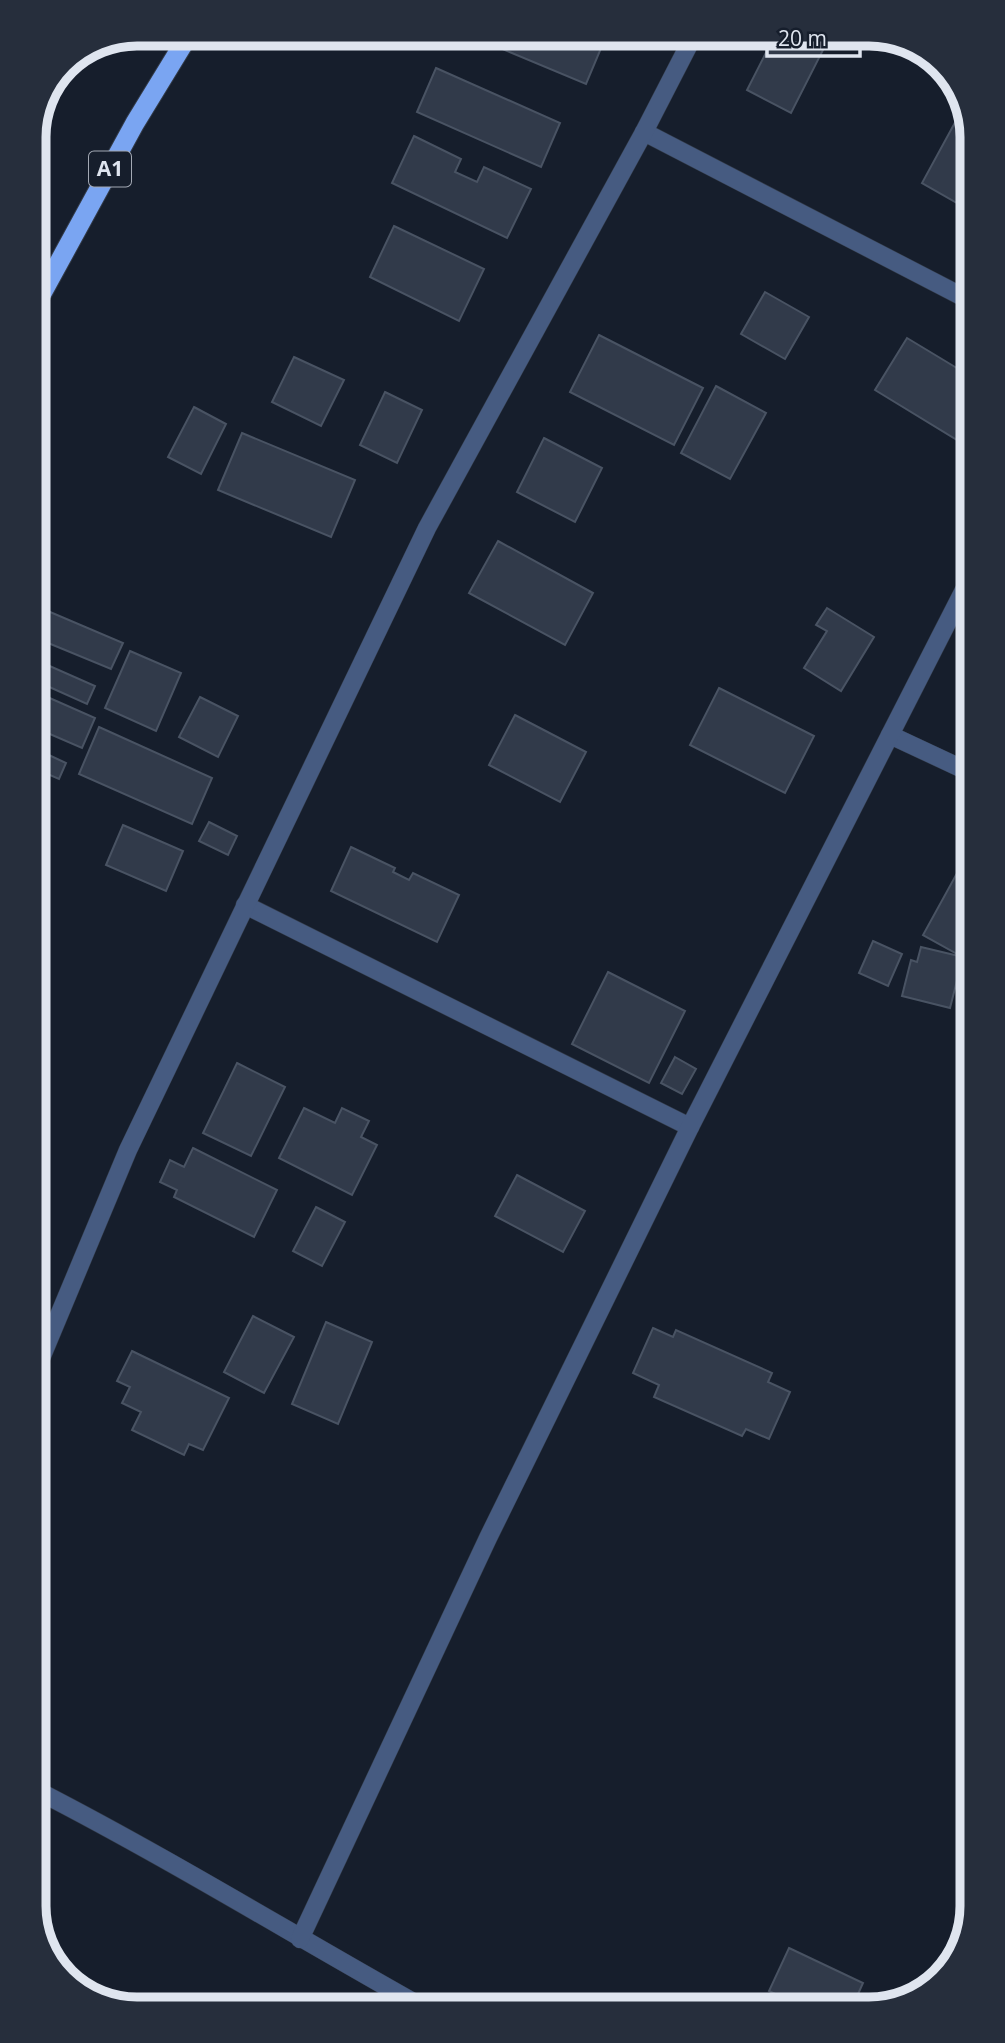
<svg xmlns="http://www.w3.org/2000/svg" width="1005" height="2043" viewBox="0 0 1005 2043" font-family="'Open Sans',sans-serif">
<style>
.building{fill:#313a4a;stroke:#495363;stroke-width:2}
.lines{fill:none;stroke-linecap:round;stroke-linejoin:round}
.minor-casing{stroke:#323a47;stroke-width:19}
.trunk-casing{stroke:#323a47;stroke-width:21}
.minor{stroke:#465b81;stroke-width:18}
.trunk{stroke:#7aa5f2;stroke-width:19}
.labels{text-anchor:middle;stroke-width:6;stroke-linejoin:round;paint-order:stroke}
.shield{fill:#161e2c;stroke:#a3a9b4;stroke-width:2}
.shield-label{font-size:21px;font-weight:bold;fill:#dfe5ef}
.rim{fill:none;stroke:#dfe5ef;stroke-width:9}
</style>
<rect width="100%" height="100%" fill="#161e2c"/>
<g class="building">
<polygon points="464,33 606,33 607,34 586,84"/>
<polygon points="776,33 795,33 824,48 791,113 747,90"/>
<polygon points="436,68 560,123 541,167 417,112"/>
<polygon points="964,106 964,207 922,183"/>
<polygon points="414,136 461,159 455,172 477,182 484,167 531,189 507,238 392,183"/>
<polygon points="394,226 484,269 459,321 370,277"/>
<polygon points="765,292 809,317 785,359 741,334"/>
<polygon points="599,335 703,388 674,445 570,392"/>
<polygon points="907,338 965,373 965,437 962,443 875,390"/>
<polygon points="294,357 344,380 321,426 272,402"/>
<polygon points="716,386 766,413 730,479 681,453"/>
<polygon points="385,392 422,410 397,463 360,445"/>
<polygon points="194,407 226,424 201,474 168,457"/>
<polygon points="242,433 355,480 331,537 218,490"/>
<polygon points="544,438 602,468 575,522 517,492"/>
<polygon points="498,541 593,593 565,645 469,593"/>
<polygon points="827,608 874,637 841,691 804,668 827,631 816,625"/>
<polygon points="43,609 123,643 111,669 36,638 36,626"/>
<polygon points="130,651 181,673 156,731 105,708"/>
<polygon points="36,660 95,686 87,704 36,681"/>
<polygon points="719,688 814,736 785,793 690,745"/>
<polygon points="36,692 95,718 82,748 36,728"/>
<polygon points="200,697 238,716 218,757 179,737"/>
<polygon points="515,715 586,752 560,802 489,765"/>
<polygon points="99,727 212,778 192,824 79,774"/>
<polygon points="36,749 66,763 59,779 36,769"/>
<polygon points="209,822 237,836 228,855 199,841"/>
<polygon points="123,825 183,851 166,891 106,865"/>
<polygon points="351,847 395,868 393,872 409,880 413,873 459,895 437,942 331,891"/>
<polygon points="967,855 968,960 923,935"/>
<polygon points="873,941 902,954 888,986 859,973"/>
<polygon points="921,947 963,957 950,1008 902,996 911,960 917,962"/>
<polygon points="608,972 685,1011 649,1083 572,1044"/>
<polygon points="675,1057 696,1069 682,1094 661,1083"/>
<polygon points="237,1063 285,1087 251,1156 203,1133"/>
<polygon points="304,1108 335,1123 342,1108 369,1121 361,1137 377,1145 352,1195 279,1158"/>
<polygon points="193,1148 277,1190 254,1237 174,1197 177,1190 160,1182 170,1160 184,1167"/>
<polygon points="517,1175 585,1211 563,1252 495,1216"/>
<polygon points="316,1207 345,1222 322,1266 293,1251"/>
<polygon points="253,1316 294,1337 264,1393 224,1372"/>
<polygon points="326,1322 372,1342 338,1424 292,1404"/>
<polygon points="653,1328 673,1337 676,1330 772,1373 768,1382 790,1392 769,1439 746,1429 742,1436 654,1397 659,1385 633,1373"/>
<polygon points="132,1351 229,1398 203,1450 189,1444 184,1455 132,1430 141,1412 122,1403 130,1387 117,1381"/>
<polygon points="789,1948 863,1983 854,2003 794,2003 769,1991"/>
</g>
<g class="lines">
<g class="minor-casing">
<g id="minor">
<polyline points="644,132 965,298"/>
<polyline points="890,735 967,771"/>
<polyline points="245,905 690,1127"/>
<polyline points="39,1363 128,1150 427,528 644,132 695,33"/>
<path d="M40,1792c130,67 255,144 382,215"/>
<polyline points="300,1939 488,1538 690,1127 966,586"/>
</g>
</g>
<g class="trunk-casing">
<polyline id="trunk" points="34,308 135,123 190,33"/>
</g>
<use href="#minor" class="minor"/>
<use href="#trunk" class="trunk"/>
</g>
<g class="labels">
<rect class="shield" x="89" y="151.5" width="42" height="35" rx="5"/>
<g class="shield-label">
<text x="110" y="176">A1</text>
</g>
</g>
<path d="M0 0H1005V2043H0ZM137 46H869A91 91 0 0 1 960 137V1906A91 91 0 0 1 869 1997H137A91 91 0 0 1 46 1906V137A91 91 0 0 1 137 46Z" fill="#262e3c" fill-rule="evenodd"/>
<path class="rim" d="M137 46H869A91 91 0 0 1 960 137V1906A91 91 0 0 1 869 1997H137A91 91 0 0 1 46 1906V137A91 91 0 0 1 137 46Z"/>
<path d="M767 46v10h93v-10" fill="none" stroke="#dfe5ef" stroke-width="3.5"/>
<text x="778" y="46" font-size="21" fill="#dfe5ef" stroke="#161e2c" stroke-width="5" paint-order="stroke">20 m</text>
</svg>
